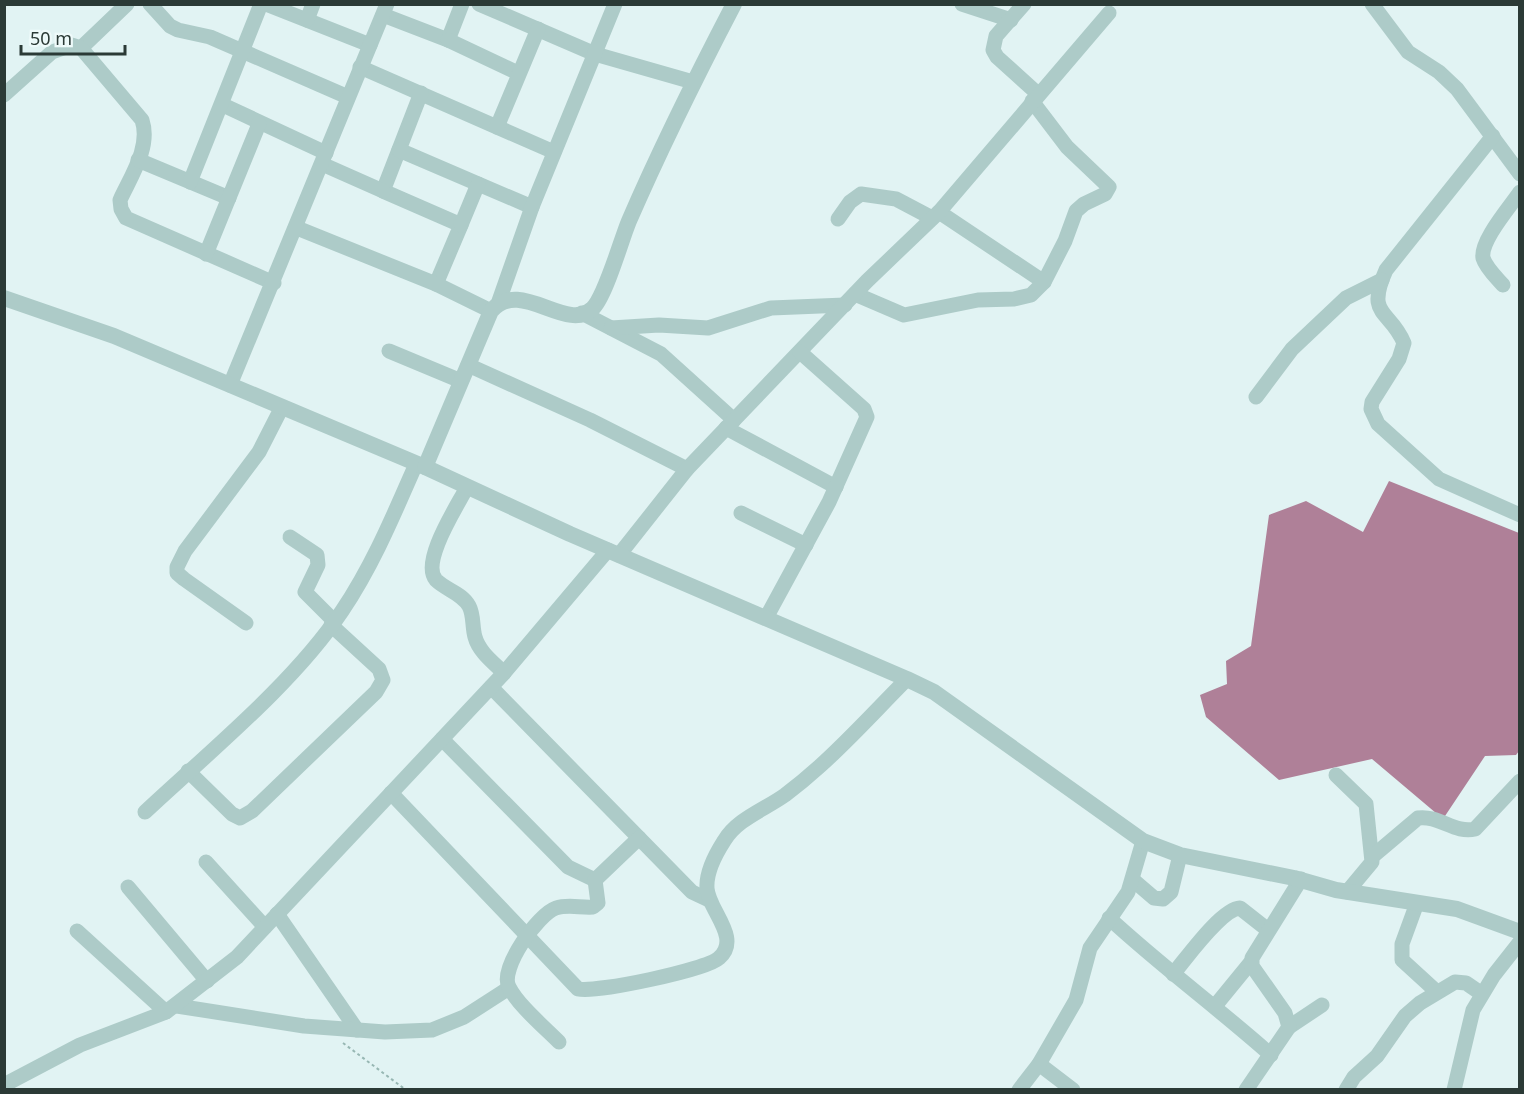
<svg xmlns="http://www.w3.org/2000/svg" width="1524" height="1094" viewBox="0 0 1524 1094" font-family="'Noto Sans',sans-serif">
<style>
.water{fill:#af8098}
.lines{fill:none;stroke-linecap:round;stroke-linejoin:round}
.path{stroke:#97b7b3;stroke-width:2;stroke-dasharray:3 3;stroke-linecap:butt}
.minor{stroke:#adcbc8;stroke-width:15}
.tertiary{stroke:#adcbc8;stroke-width:16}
</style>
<rect width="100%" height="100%" fill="#e1f3f3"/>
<polygon class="water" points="1389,481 1519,533 1519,751 1516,755 1485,756 1443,819 1372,759 1279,780 1206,717 1200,695 1227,684 1226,661 1251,646 1269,515 1306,501 1363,532"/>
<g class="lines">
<polyline class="path" points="343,1043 406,1090"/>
<g class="minor">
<polyline points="150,4 170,26 178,30 210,37 348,97"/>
<polyline points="266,4 370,45"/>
<polyline points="479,4 595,54 693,82"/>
<polyline points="962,4 1011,20"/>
<polyline points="1024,4 996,36 993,50 997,57 1038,94"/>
<polyline points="1372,4 1408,52 1439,72 1457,89 1520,174"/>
<polyline points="383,15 448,40 462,4"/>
<polyline points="307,20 313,4"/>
<polyline points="448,40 518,73"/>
<polyline points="81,48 127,4"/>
<polyline points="360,67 554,152"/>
<polyline points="421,93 383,191 461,225 436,284"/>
<path d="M4,95l48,-43 20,-7 9,3 61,72c9,27 -11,56 -22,80l1,9 5,9 148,65"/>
<polyline points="223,105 326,153"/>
<polyline points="497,127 538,29"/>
<path d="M1493,136l-107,134c-21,47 4,39 18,73l-5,16 -27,43 -1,7 7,15 61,55 81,36"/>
<polyline points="399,150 532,207"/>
<polyline points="138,160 229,198"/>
<polyline points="322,164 383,191"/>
<polyline points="190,182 261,4"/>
<polyline points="939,212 1044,282"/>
<polyline points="838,219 850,202 861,194 896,199 932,218"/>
<polyline points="461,225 478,184"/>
<polyline points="297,228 436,284 491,311"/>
<polyline points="206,254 259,124"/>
<path d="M1503,285c-6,-7 -17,-17 -20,-27 -3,-17 27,-51 37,-66"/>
<polyline points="855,294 904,315 978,300 1014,299 1031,295 1044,282 1065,241 1076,211 1084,204 1105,194 1109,187 1067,147 1032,101"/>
<polyline points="499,301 532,207 615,4"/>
<polyline points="582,313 661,354 734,420"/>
<polyline points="611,328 659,325 708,328 771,308 845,305"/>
<polyline points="389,351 461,381"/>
<polyline points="468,365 590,420 687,469"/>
<polyline points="230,385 387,4"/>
<polyline points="1256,397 1292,349 1346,298 1382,280"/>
<polyline points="726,428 836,487"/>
<path d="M467,487c-9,18 -47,75 -31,93 10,10 26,13 33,26 5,9 3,21 6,31 4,15 19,26 29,36"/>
<polyline points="741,513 806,545"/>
<polyline points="290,537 317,555 318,565 305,592 334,621"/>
<polyline points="619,555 687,469 867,281 939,212 1109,13"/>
<polyline points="766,618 829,502 867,417 864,409 800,352"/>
<polyline points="246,623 184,579 177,573 177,567 185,551 259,452 282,407"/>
<polyline points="491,687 692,892 709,900"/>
<polyline points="442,739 568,867 595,880"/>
<polyline points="188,771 232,814 240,818 252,811 376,692 383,680 379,669 331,625"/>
<polyline points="1336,775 1366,804 1372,862 1347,892"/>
<path d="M391,793l187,196c18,4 128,-19 141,-31 23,-20 -11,-48 -12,-70 -1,-16 8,-33 17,-47 13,-22 40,-31 61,-46 12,-9 24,-19 35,-29 30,-27 58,-58 87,-87"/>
<path d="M145,812c64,-60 148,-128 197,-201 31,-46 52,-97 74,-147"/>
<path d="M1373,856l45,-38c21,-3 37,16 57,11l45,-48"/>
<polyline points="206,862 265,927"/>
<polyline points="1133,880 1154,898 1163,899 1171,892 1180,855"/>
<polyline points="128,887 207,981"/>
<polyline points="1417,903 1402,944 1402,960 1437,992"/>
<polyline points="277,914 357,1030"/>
<path d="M1109,918c52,48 109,90 162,137"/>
<polyline points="77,931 166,1012"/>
<path d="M1173,974c13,-15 48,-65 67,-66l28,22"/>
<polyline points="177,1006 304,1026 385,1032 432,1030 464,1017 509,988"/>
<polyline points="1215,1006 1251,962"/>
<polyline points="1289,1027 1322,1005"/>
<path d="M559,1042c-15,-15 -41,-37 -50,-55 -10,-18 29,-73 47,-79 12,-4 25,0 37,-1l5,-4 -3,-23 44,-42"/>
<polyline points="1039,1064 1073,1090"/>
<polyline points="4,1085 80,1045 166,1012 237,957 504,673 608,550"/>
<polyline points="1019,1090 1039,1064 1076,1000 1090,948 1128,892 1143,841"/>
<polyline points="1246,1090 1289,1027 1285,1013 1252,966 1252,958 1301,879"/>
<polyline points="1346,1090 1354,1077 1377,1056 1405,1016 1420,1003 1455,982 1466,983 1482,994"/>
<polyline points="1454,1090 1473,1010 1494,975 1520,942"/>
</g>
<g class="tertiary">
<polyline points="4,298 114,336 425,467 570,534 907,679 934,692 1143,841 1180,855 1294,878 1336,890 1457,909 1520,932"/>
<path d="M425,467l66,-156c29,-34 75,22 101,-2 13,-11 29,-69 37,-88 32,-74 68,-146 105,-217"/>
</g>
</g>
<rect width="1524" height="1094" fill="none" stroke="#2b3a36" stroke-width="12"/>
<path d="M21 45v9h104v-9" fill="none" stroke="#2b3a36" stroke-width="3"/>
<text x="30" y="45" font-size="18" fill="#2b3a36" stroke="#eefafa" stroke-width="4.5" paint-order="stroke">50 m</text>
</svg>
